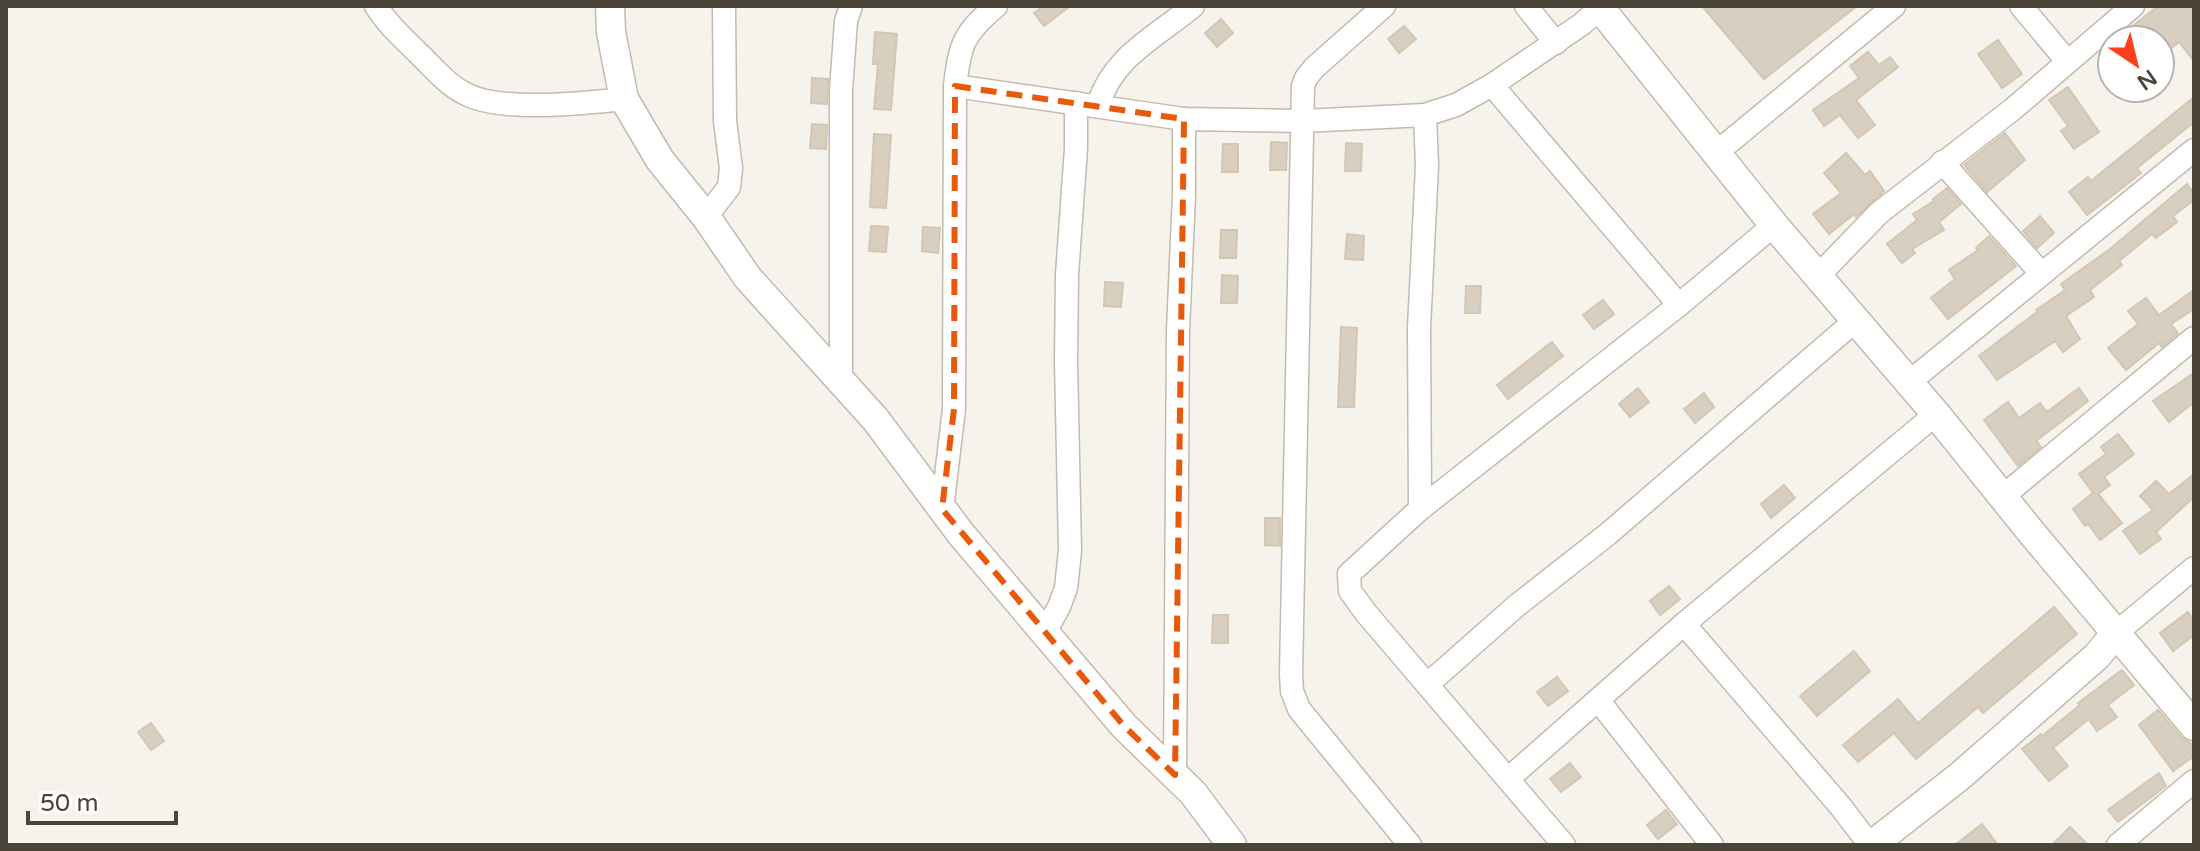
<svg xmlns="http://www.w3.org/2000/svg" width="2200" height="851" viewBox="0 0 2200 851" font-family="'Varela Round',sans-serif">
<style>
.building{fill:#d8cfc1;stroke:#d3c7b4;stroke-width:2}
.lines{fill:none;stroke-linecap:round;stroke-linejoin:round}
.minor-casing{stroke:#c2bbae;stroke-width:25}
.tertiary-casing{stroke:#c2bbae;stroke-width:31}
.minor{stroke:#fff;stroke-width:22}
.tertiary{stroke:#fff;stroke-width:28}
.marked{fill:none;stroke:#e8590c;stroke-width:6;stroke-dasharray:16 10;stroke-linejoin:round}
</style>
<rect width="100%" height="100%" fill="#f6f3ec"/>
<g class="building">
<polygon points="1044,6 1070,6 1044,26 1034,13"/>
<polygon points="1702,6 1857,6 1764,79"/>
<polygon points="2158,6 2194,6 2194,61 2179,42 2165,53 2160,48 2160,40 2115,40"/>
<polygon points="1221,19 1233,33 1217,47 1205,33"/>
<polygon points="1404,26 1416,39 1399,53 1388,39"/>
<polygon points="875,32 897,34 891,110 874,109 878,64 873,64"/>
<polygon points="1998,40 2022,74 2002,88 1978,54"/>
<polygon points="1868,52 1879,65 1890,57 1898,67 1856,100 1875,125 1858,138 1840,115 1824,126 1813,110 1859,78 1850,66"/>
<polygon points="812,78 828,79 827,104 811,103"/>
<polygon points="2068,87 2099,132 2074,149 2061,131 2068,126 2049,100"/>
<polygon points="2194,97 2194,122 2137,168 2141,173 2087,215 2069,192 2088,177 2091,181"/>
<polygon points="812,124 827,125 826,149 810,148"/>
<polygon points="2005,133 2025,160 1987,192 1964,165"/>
<polygon points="874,134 891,135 886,208 870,207"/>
<polygon points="1271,142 1287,143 1286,170 1270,170"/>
<polygon points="1346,143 1362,144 1361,171 1345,171"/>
<polygon points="1223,144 1238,144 1238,172 1222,172"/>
<polygon points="1846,153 1865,175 1870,171 1884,191 1856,217 1854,214 1829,234 1813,214 1841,193 1824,173"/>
<polygon points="2187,184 2194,194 2194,200 2173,216 2177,222 2156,238 2152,234 2119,261 2122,265 2090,290 2094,297 2066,316 2080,339 2063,352 2055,341 1997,380 1979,356 2037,312 2036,310 2065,290 2061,284 2110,249"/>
<polygon points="1947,188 1961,204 1939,222 1944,230 1912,249 1915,253 1902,263 1887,244 1917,220 1913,214 1934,201 1933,199"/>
<polygon points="2040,216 2054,233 2037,248 2023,231"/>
<polygon points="871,226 888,227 886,252 869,251"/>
<polygon points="923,227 940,228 938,253 922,251"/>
<polygon points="1221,230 1237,230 1236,258 1220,258"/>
<polygon points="1347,234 1364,236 1363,260 1345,259"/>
<polygon points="1989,236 2016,266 1948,319 1931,298 1955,279 1949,270 1978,250 1976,248"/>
<polygon points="1222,275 1238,276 1237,303 1221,303"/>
<polygon points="1105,282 1123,283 1121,307 1104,306"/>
<polygon points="1466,286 1481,286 1480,313 1465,313"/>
<polygon points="2194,290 2194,309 2171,324 2178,333 2162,347 2159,343 2126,370 2108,348 2138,324 2128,311 2146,298 2159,315"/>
<polygon points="1603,300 1614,314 1594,329 1583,315"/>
<polygon points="1341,327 1357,328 1354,407 1338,407"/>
<polygon points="1552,342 1563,356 1508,399 1497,385"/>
<polygon points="2194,373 2194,402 2169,422 2153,401"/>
<polygon points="1638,388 1649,402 1630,417 1619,404"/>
<polygon points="2079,388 2088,401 2036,441 2041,447 2018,466 1984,420 2008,402 2019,418 2040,403 2047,412"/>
<polygon points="1704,393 1714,407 1695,423 1684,409"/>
<polygon points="2118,434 2134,454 2104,477 2110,485 2098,494 2122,523 2100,540 2088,524 2085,526 2073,509 2093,493 2079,474 2106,454 2101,447"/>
<polygon points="2194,474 2194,497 2156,532 2161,539 2140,554 2123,531 2153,510 2140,496 2156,481 2169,494"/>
<polygon points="1784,485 1795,498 1771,518 1761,504"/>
<polygon points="1265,518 1280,518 1280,546 1265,545"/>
<polygon points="1669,586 1680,599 1660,615 1650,601"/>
<polygon points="2054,607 2077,634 1983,713 1978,707 1916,759 1894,733 1858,762 1843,745 1898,699 1918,723"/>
<polygon points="2188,612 2194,621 2194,635 2173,651 2160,633"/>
<polygon points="1213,615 1228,615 1228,643 1212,643"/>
<polygon points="1854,651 1870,671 1817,716 1800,696"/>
<polygon points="2122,670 2134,685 2108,705 2117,717 2097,731 2089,719 2053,748 2068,766 2049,781 2022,749 2041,734 2042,736 2080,705 2078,703"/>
<polygon points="1557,677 1568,691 1548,706 1537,692"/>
<polygon points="2158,710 2181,737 2194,746 2194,756 2173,771 2139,725"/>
<polygon points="151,723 164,741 151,750 138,732"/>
<polygon points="1570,763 1581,777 1561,792 1550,779"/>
<polygon points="2159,773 2166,786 2118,822 2108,810"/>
<polygon points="1666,810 1677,824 1658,839 1647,825"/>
<polygon points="1982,824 1998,845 1955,845"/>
<polygon points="2070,827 2088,845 2052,845"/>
</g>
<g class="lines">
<g class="minor-casing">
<g id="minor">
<path d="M376,6c11,18 27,32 41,46 15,14 29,32 47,41 35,20 120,10 160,6"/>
<polyline points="1384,6 1314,68 1306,78 1303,86 1291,674 1292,691 1299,709 1410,845"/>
<polyline points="1526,6 1556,43"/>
<polyline points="2021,6 2067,61"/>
<polyline points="1492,85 1679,305"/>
<polyline points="955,86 1184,119 1303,121 1425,115 1456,105 1492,85 1582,24 1600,8"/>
<path d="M1098,105c15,-49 57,-67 95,-99"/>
<polyline points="1716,153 1894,6"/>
<polyline points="1942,162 2041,273"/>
<polyline points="706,217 729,187 731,168 725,121 724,6"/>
<polyline points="1819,275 1879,213 2013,109 2133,6"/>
<polyline points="841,379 841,90 846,21 851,6"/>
<polyline points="1908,383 2194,150"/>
<polyline points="2002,497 2194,338"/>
<path d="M942,509l12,-100 1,-323c5,-42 8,-52 41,-80"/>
<polyline points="1420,509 1419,328 1427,166 1425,115"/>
<polyline points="1684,624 1841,807 1870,845"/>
<polyline points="1045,632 1059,607 1066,588 1070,551 1066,361 1067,275 1076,148 1076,103"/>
<polyline points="2116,633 2194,568"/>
<polyline points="1428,684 1515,607 1608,534 1856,320"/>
<polyline points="1598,700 1712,845"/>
<polyline points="1175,775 1178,330 1184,195 1184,119"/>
<polyline points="1508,779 1684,624 1936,414"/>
<polyline points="1564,845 1366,613 1350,591 1349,574 1420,509 1679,305 1774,225"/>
<polyline points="2118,845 2194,781"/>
</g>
</g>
<g class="tertiary-casing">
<g id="tertiary">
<polyline points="610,6 611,32 624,99 660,160 706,217 748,278 876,420 961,534 1124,726 1193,793 1232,845"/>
<polyline points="1603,6 1600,8 1774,225 1936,414 2031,532 2194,726"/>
<polyline points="1872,845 1960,776 2097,656 2116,633"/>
</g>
</g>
<use href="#minor" class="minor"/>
<use href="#tertiary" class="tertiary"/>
</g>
<path class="marked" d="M955,86l229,33 -9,656 -51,-49 -182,-217 12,-100z"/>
<rect width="2200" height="851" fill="none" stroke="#4b4439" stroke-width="16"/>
<g transform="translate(2136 64) rotate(145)"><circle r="38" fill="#ffffff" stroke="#b7b4b0" stroke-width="2"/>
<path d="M0-6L14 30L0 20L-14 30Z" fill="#fc3f1d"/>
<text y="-12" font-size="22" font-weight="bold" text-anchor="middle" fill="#4b4439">N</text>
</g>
<path d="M28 811v12h148v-12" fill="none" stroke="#4b4439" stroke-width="4"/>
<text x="40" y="811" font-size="24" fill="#4b4439" stroke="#ffffff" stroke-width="6" paint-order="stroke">50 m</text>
</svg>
